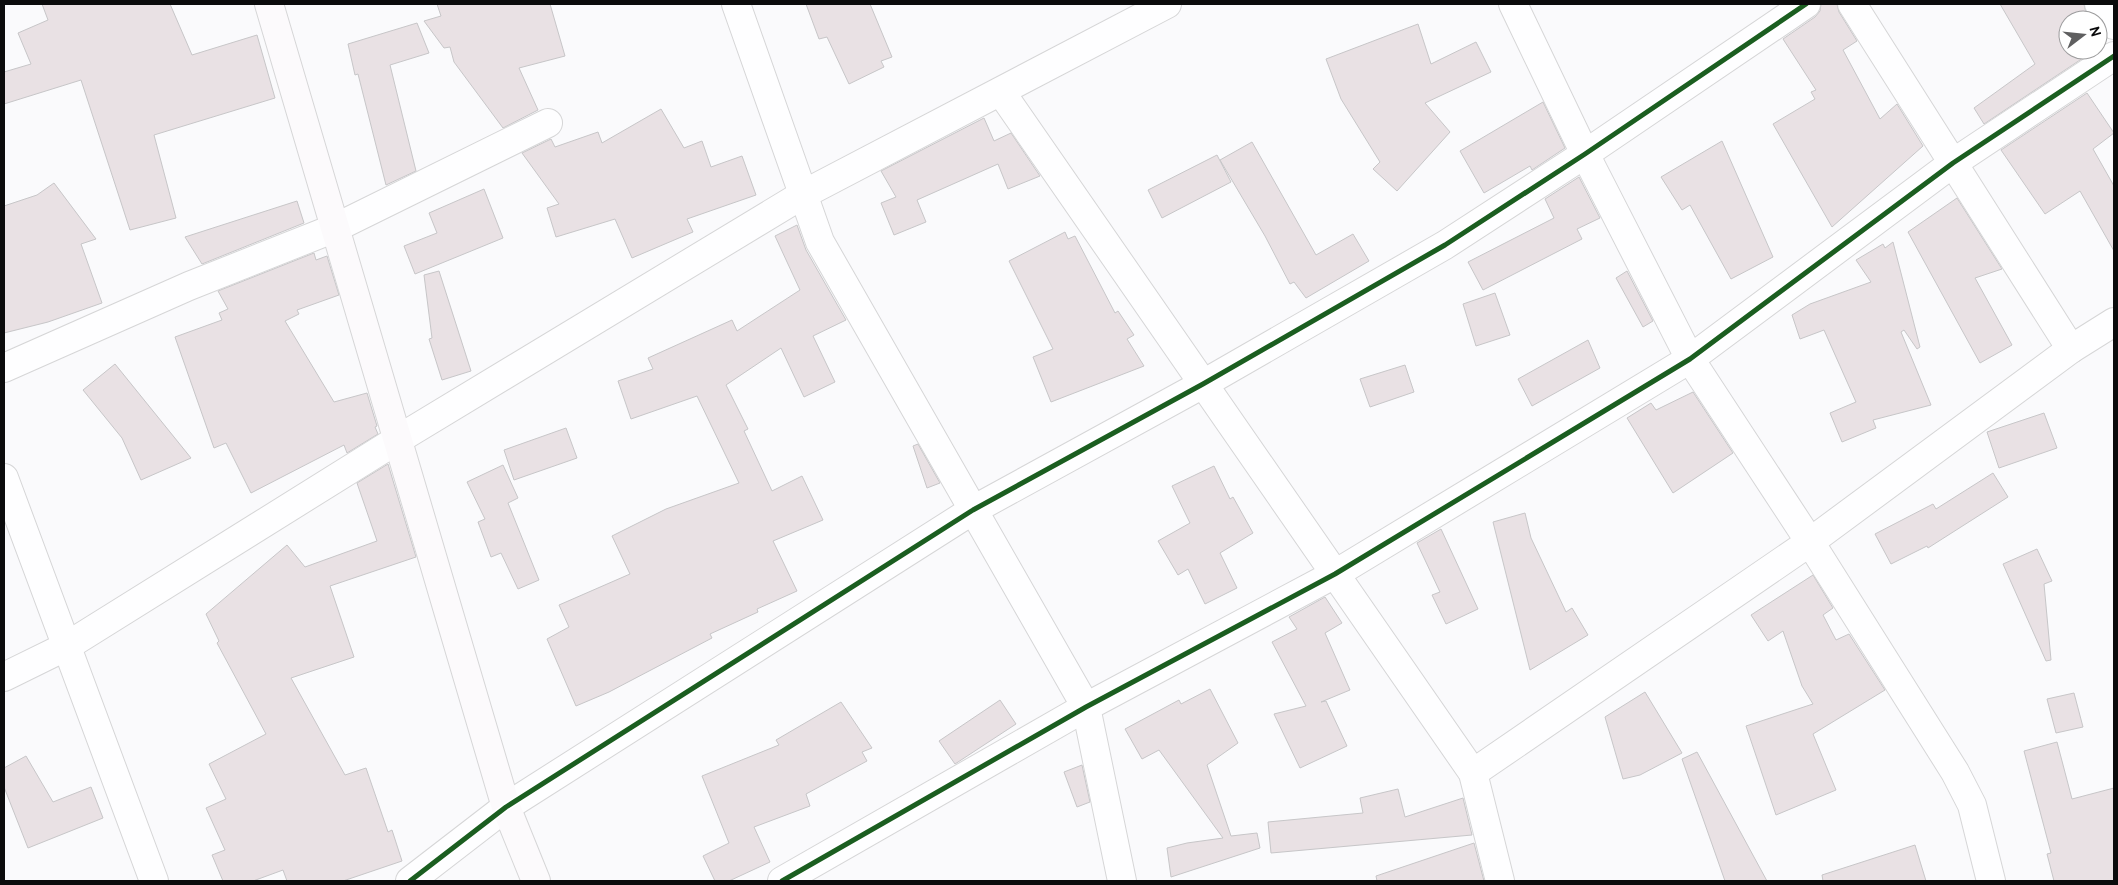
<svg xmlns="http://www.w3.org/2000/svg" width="2118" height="885" viewBox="0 0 2118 885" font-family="Overpass,sans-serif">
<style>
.building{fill:#e9e1e4;stroke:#c7c6c8}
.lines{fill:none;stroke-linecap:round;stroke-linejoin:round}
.street-casing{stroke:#d6d6d7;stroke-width:30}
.secondary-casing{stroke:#d6d6d7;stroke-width:30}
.street{stroke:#fefeff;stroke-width:28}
.secondary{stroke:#fcfafc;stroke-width:28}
.cycleway-casing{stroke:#fff;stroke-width:8}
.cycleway{stroke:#1b5e20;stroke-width:5}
</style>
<rect width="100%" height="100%" fill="#fafafc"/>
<g class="building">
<polygon points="42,4 170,4 192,55 257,35 275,98 154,135 176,218 130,230 81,80 4,104 4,72 31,64 18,33 48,20"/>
<polygon points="437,4 550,4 565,56 519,68 538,110 503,128 454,62 450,47 444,48 424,21 441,16"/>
<polygon points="806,4 870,4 892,57 881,61 884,67 849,84 827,37 819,39"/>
<polygon points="1821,4 1837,4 1839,12 1857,41 1843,50 1880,119 1897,104 1923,146 1832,227 1773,124 1815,99 1811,92 1816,90 1783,39 1815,17 1820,11"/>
<polygon points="2000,4 2084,4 2086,13 2091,20 2068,20 2068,50 2095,50 1984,124 1974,108 2035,64"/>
<polygon points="417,23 429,53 390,65 416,171 386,185 358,74 355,75 348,44"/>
<polygon points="1418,24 1431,64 1476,42 1491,72 1425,103 1450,132 1397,191 1373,169 1380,162 1341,99 1326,59"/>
<polygon points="2087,93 2114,133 2093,149 2114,186 2114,251 2080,191 2045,214 2001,150"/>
<polygon points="1543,102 1565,148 1532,170 1530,166 1484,193 1460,151"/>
<polygon points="661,109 684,148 702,141 711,167 742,156 756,195 687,219 693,232 632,258 615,219 556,237 547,208 559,204 522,153 551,139 555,147 598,132 602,143"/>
<polygon points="984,118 994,141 1011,133 1040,176 1008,189 998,164 917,200 926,222 894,235 881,203 896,197 881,171"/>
<polygon points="1722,141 1773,257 1731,279 1690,205 1682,210 1661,177"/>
<polygon points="1252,142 1316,255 1353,234 1369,261 1306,298 1294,282 1290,284 1265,236 1220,160"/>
<polygon points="1217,155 1231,182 1162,218 1148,190"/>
<polygon points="1579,177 1600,218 1577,229 1582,239 1483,290 1468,262 1554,218 1545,199"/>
<polygon points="54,183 96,239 81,244 102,303 48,322 4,333 4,206 37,195"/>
<polygon points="484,189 503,238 415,274 404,246 437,233 429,213"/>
<polygon points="1957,198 2002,269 1975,278 2012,345 1980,363 1908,232"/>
<polygon points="297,201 304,223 202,264 185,237"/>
<polygon points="797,225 806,250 846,320 813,336 835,382 804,397 781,348 726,385 748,429 744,431 772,491 802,476 823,520 773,541 797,591 757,609 758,612 710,634 712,638 609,692 576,706 547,639 569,627 559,605 630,574 612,536 666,509 739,483 697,396 631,419 618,381 653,369 648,358 732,320 737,331 800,290 775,236"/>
<polygon points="1065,232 1068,239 1075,236 1115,313 1118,311 1134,335 1127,339 1144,366 1051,402 1033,357 1053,349 1009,261"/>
<polygon points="1893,242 1920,347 1917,349 1904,330 1901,332 1931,405 1873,420 1876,428 1842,442 1830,413 1856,402 1824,330 1800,339 1792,315 1810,304 1871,282 1856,260 1883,244 1885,248"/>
<polygon points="314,253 316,260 327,256 339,295 297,310 299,314 285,321 334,402 367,393 377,426 375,427 378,434 347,453 344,445 251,493 226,443 214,448 175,337 222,320 219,313 228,309 218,291"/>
<polygon points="439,271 471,371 442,380 429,339 432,338 424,275"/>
<polygon points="1627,271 1653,321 1643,327 1616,278"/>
<polygon points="1495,293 1510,335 1476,346 1463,304"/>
<polygon points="1588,340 1600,368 1532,406 1518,379"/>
<polygon points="115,364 191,458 141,480 122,438 83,390"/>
<polygon points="1405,365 1414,392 1370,407 1360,379"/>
<polygon points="1693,392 1733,453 1673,493 1627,418 1651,403 1656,410"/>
<polygon points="2044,413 2057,448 1999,468 1987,432"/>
<polygon points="566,428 577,458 514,480 504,450"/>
<polygon points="918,444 940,483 927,488 913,446"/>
<polygon points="388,464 416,557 330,586 354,657 291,678 345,775 366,768 388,832 392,830 402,861 343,881 287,881 283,870 253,881 223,881 212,855 225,850 206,808 226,799 209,764 266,734 217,643 219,641 206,614 287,545 305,567 377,541 357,483"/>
<polygon points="503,465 518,498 508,503 539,580 518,589 501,553 491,557 478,522 485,519 467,482"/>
<polygon points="1214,466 1230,499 1233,497 1253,533 1220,553 1237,588 1205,604 1188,569 1178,575 1158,541 1190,523 1172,486"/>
<polygon points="1993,473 2008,497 1928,548 1927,546 1891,564 1875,534 1933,504 1936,509"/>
<polygon points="1525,513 1531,538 1566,612 1572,608 1588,635 1530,670 1493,522"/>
<polygon points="1441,529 1478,609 1446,624 1432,595 1440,592 1417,543"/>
<polygon points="2037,549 2052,581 2044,584 2051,660 2046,661 2003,564"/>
<polygon points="1813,575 1833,608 1823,615 1836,640 1849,634 1885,690 1813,734 1836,790 1776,815 1746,726 1813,704 1802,686 1783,631 1768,641 1751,615"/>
<polygon points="1325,597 1342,623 1325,633 1350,690 1321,702 1326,701 1347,746 1300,768 1274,714 1306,706 1272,642 1297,629 1289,617"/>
<polygon points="1210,689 1238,743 1207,765 1231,836 1257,833 1260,848 1171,877 1167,848 1187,843 1223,838 1159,750 1142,759 1125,729 1179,700 1181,704"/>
<polygon points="1645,692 1682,753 1640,775 1623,779 1605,717"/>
<polygon points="2074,693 2083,727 2056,733 2047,699"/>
<polygon points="1000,700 1016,724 955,764 939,741"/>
<polygon points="841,702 872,748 862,752 867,761 806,794 810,806 754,827 770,862 729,881 715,881 703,856 729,843 702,776 779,745 776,740"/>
<polygon points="2057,742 2072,799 2114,788 2114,881 2054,881 2047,854 2051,853 2024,751"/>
<polygon points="1697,752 1767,881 1725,881 1682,759"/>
<polygon points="26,756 53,802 91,787 103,818 28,848 4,787 4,768"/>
<polygon points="1082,765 1090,802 1077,807 1064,772"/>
<polygon points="1398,789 1405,817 1463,798 1472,835 1271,853 1268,822 1363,813 1360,798"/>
<polygon points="1474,843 1484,881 1377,881 1376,876"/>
<polygon points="1915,845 1926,881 1823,881 1822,875"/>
</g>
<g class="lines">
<g class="street-casing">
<g id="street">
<polyline points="736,4 820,242 1086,707 1122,881"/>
<polyline points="1513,4 1585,154 1690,359 1810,542 1955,772 1972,805 1991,881"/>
<polyline points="1852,4 2071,349"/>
<polyline points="2099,4 2114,25"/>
<polyline points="1001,92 1473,773 1500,881"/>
<polyline points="4,368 189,286 335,228 548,123"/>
<polyline points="4,478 154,881"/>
<polyline points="4,677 67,646 397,440 802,195 1167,4"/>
<polyline points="1473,773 1810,542 2071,349 2114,322"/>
<polyline points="410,881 506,807 973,510 1203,384 1445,245 1585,154 1806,4"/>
<polyline points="782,881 1086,707 1335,574 1690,359 1953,163 2114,56"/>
</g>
</g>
<g class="secondary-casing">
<polyline id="secondary" points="269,4 506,807 536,881"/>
</g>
<use href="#street" class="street"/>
<use href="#secondary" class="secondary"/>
<g class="cycleway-casing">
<g id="cycleway">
<polyline points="410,881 506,807 973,510 1203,384 1445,245 1585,154 1806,4"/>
<polyline points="782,881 1086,707 1335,574 1690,359 1953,163 2114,56"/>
</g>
</g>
<use href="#cycleway" class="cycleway"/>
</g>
<rect width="2118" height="885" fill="none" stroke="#0b0b0c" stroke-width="10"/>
<g transform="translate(2083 35) rotate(74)"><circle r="24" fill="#ffffff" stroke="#9d9d9e"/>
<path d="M0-4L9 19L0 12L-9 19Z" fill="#5f5f60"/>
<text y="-8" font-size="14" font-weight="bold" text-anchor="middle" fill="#0b0b0c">N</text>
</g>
</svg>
